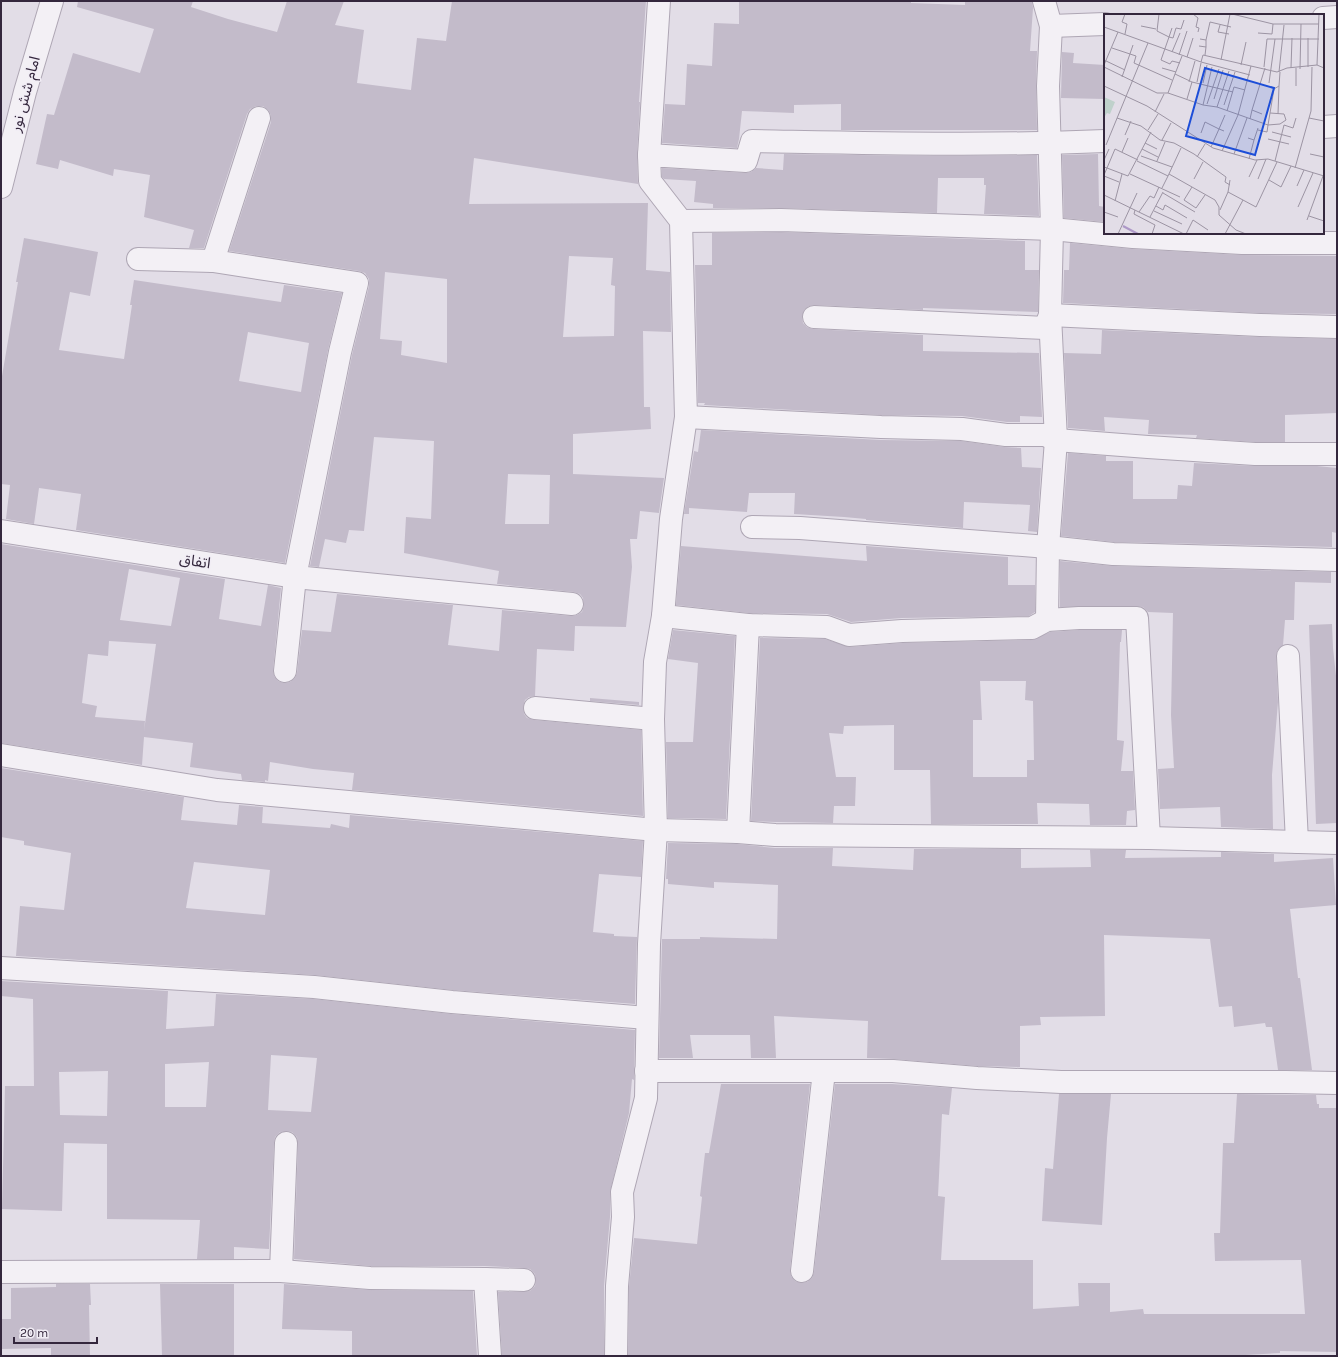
<svg xmlns="http://www.w3.org/2000/svg" width="1338" height="1357" viewBox="0 0 1338 1357" font-family="Karla,'Noto Sans Arabic',sans-serif">
<style>
.building{fill:#c3bbca;fill-rule:evenodd}
.lines{fill:none;stroke-linecap:round;stroke-linejoin:round}
.minor-casing{stroke:#aea6b4;stroke-width:24}
.minor{stroke:#f3f0f5;stroke-width:22}
.labels{text-anchor:middle;stroke-width:3;stroke-linejoin:round;paint-order:stroke}
.street-label{font-size:15px;fill:#34273d;stroke:#f1edf5}
.inset-river{fill:none;stroke:#ad98c7;stroke-width:2}
.inset-road{fill:none;stroke:#9c94a3;stroke-width:1}
.view{fill:#1d4ed8;fill-opacity:0.15;stroke:#1d4ed8;stroke-width:2}
.inset-edge{fill:none;stroke:#34273d;stroke-width:2}
</style>
<rect width="100%" height="100%" fill="#e2dde7"/>
<g class="building">
<path d="M78,1h115l-2,6 37,12 49,13 10,-31h57l-9,24 29,5 -7,53 54,7 6,-52 29,3 6,-40h194l-7,101h1l-3,53 1,29 -164,-26 -5,46 179,-1 -2,67 24,2 1,60 -28,-1 1,76h6l1,22 -78,5v40l91,4 -5,35 -19,-2 -3,28h-7l2,28 -6,60 -51,-1 -1,25 -37,-2 -2,47 -6,1 -4,3 -2,7 1,7 3,4 7,2 107,10 2,86 -291,-26 2,-17 -41,-4 -43,-7 -2,19 -3,-1v2l-23,-2 -1,-6 -51,-7 3,-24 -49,-6 -2,28 -141,-22v-199l224,35 -6,40 42,7 7,-41 13,3 -8,82 1,6 4,5 5,2 7,-1 5,-4 2,-5 5,-43 29,2 6,-38 116,11 -5,40 51,6 3,-41 69,6 6,-1 5,-3 2,-6 -1,-8 -3,-4 -6,-2 -77,-8 2,-13 -95,-18 2,-36 25,2 3,-78 -60,-4 -10,94 -15,-1 -3,13 -21,-4 -6,28 -9,-1 42,-211 17,-69v-7l-4,-6 -6,-2 -130,-20 42,-129v-7l-3,-5 -5,-4h-7l-6,3 -3,5 -43,134h-15l5,-18 -50,-13 6,-42 -36,-6 -1,7 -53,-16 -2,9 -22,-5 11,-50 7,1 19,-62 67,20 14,-44 -77,-22zM569,256l44,2 -2,27 4,1 -1,50 -51,1zM385,272l62,7v84l-46,-8 1,-14 -22,-2zM508,474l42,1 -1,49h-44zM129,569l51,9 -9,48 -51,-6zM109,641l47,3 -12,87 1,-10 -50,-4 2,-11 -15,-3 6,-49 20,2z"/>
<polygon points="739,1 911,1 911,3 965,5 965,1 1032,1 1033,8 1030,51 1037,51 1036,86 1037,130 841,130 841,104 794,105 794,113 742,111 739,139 737,148 662,143 665,104 685,105 687,64 712,66 714,23 739,24"/>
<polygon points="1062,52 1074,53 1073,63 1105,65 1104,99 1061,98"/>
<polygon points="784,154 928,156 1037,155 1039,216 984,214 986,185 984,185 984,178 938,178 937,213 781,208 713,208 713,204 694,202 696,181 664,179 662,177 662,168 745,173 751,172 756,168 783,170"/>
<polygon points="1098,154 1099,206 1105,207 1105,222 1064,218 1062,155"/>
<polygon points="781,232 1025,241 1025,270 1039,270 1038,312 923,308 923,310 815,305 809,306 804,310 802,317 803,323 807,327 813,329 923,335 923,351 1039,353 1042,417 1020,416 1020,422 1007,422 962,416 881,415 704,405 705,403 698,403 695,265 712,265 712,233"/>
<path d="M24,238l74,14 -8,44 -20,-4 -11,58 65,9 8,-54h-2l4,-25 147,22 3,-17 58,8 -14,57 -43,213 -209,-33 5,-36 -42,-6 -5,36 -28,-5 4,-34 -9,-1v-102l17,-100h-2zM248,332l61,11 -8,49 -62,-11z"/>
<polygon points="1070,243 1132,249 1241,255 1337,256 1337,314 1260,313 1063,303 1064,270 1069,270"/>
<polygon points="1102,330 1259,337 1337,339 1337,413 1285,415 1285,442 1255,442 1196,438 1197,435 1148,434 1149,420 1104,417 1105,431 1068,428 1064,353 1101,354"/>
<polygon points="701,430 881,440 961,441 1004,447 1021,448 1022,467 1041,468 1037,532 1028,531 1030,505 964,502 963,528 866,520 866,519 844,517 794,514 795,493 749,493 747,512 689,508 689,514 684,514 694,451 698,452"/>
<polygon points="1068,453 1106,456 1106,461 1133,461 1133,499 1177,499 1178,485 1192,486 1194,463 1254,466 1317,466 1337,468 1337,533 1332,532 1332,547 1114,542 1061,536"/>
<polygon points="681,546 867,561 866,546 1008,557 1008,585 1035,585 1035,612 1029,616 902,618 851,622 827,614 749,613 676,605"/>
<polygon points="1060,561 1113,566 1331,572 1331,583 1295,582 1294,620 1285,620 1283,645 1277,651 1276,657 1278,702 1272,775 1273,829 1221,827 1220,807 1160,809 1158,769 1174,768 1171,715 1173,613 1148,612 1143,607 1137,606 1060,607"/>
<polygon points="1332,624 1333,648 1337,685 1337,823 1316,824 1309,625"/>
<polygon points="673,630 735,636 726,819 668,818 666,742 693,742 698,663 668,659"/>
<path d="M1079,630h43l-1,12h-1l-3,98 7,1 -3,30h12l2,39 -8,1 -1,14h-36l-1,-21 -52,-1 1,21h-107l-1,-54h-36v-45l-50,1 -1,8 -14,-1 7,44h20l-1,29h-21l-1,17 -57,-1 -25,-1 9,-183 65,1 25,8 53,-4 129,-3 18,-8zM980,681h46l-1,19 8,1 1,59h-7v17h-54v-57h9z"/>
<polygon points="590,698 639,702 639,705 590,701"/>
<path d="M1,768l183,29 -3,23 56,5 2,-20 24,2 -1,16 68,5 1,-4 18,4 1,-13 293,26 -2,36 -42,-3 -6,58 21,2v2l23,1 -2,67 -182,-14 -138,-15 -299,-19 4,-50 44,4 7,-57 -47,-8v-4l-23,-4zM194,862l76,8 -5,45 -79,-7z"/>
<polygon points="668,843 737,844 775,848 833,848 832,866 913,870 914,849 1021,849 1021,868 1091,867 1090,850 1126,850 1125,858 1221,857 1221,852 1274,854 1274,862 1333,858 1336,905 1290,909 1298,978 1300,978 1312,1070 1278,1070 1272,1027 1266,1027 1265,1023 1234,1027 1232,1006 1219,1007 1210,939 1104,935 1105,1016 1040,1017 1041,1025 1020,1026 1020,1067 978,1066 894,1059 867,1058 868,1021 774,1016 776,1058 751,1058 750,1035 690,1035 693,1058 659,1058 662,939 700,939 700,937 777,939 778,885 714,882 714,888 668,884 668,879 666,879"/>
<path d="M1,981l167,10 -2,38 48,-3 2,-32 97,5 138,15 184,16 -1,50 -2,-1 -3,34 -19,79v25l-6,69v70h-102l-4,-64h26l6,-1 5,-5 1,-6 -1,-6 -5,-5 -6,-1 -39,-2h-114l-77,-7 4,-116 -1,-6 -5,-5 -5,-1 -7,1 -5,5 -1,6 -5,106 -35,-2v12h-37l3,-39 -93,-1v-75l-43,-1 -2,68 -60,-2 3,-123h29l-1,-87 -32,-3zM271,1055l46,3 -6,54 -43,-2zM209,1062l-3,45h-41v-43zM108,1071l-1,45 -47,-1 -1,-43z"/>
<polygon points="721,1084 810,1084 790,1270 791,1276 795,1281 801,1283 807,1282 812,1278 814,1272 835,1084 892,1084 952,1088 949,1115 942,1114 938,1196 945,1197 941,1260 1033,1260 1033,1309 1079,1306 1078,1283 1110,1283 1110,1312 1143,1309 1144,1314 1305,1314 1301,1260 1215,1261 1214,1233 1220,1233 1223,1143 1234,1143 1237,1094 1316,1095 1317,1104 1319,1104 1319,1108 1337,1108 1337,1352 1280,1351 1280,1353 1228,1356 628,1356 629,1287 634,1238 697,1244 702,1197 700,1196 705,1153 709,1153"/>
<polygon points="1059,1094 1111,1094 1107,1138 1102,1225 1042,1221 1045,1168 1053,1169"/>
<polygon points="56,1284 90,1284 91,1305 89,1305 90,1356 51,1356 51,1348 1,1349 1,1319 11,1319 11,1288 56,1287"/>
<polygon points="160,1284 234,1284 234,1356 162,1356"/>
<polygon points="284,1284 370,1290 473,1291 477,1356 352,1356 352,1331 282,1329"/>
</g>
<g class="lines">
<g class="minor-casing">
<g id="minor">
<polyline points="1044,1 1051,26 1048,86 1052,229 1050,315 1056,440 1048,547 1047,620"/>
<polyline points="1323,18 1337,17"/>
<polyline points="1051,26 1105,24"/>
<polyline points="1323,127 1337,126"/>
<polyline points="649,155 659,1"/>
<polyline points="1,187 25,92 52,1"/>
<polyline points="681,221 781,220 1052,229 1133,237 1242,243 1337,243"/>
<polyline points="138,259 213,261 357,283 340,352 295,577 572,604"/>
<polyline points="213,261 259,118"/>
<polyline points="814,317 1045,328 1050,315 1260,325 1337,327"/>
<polyline points="686,417 881,427 962,429 1006,435 1045,435 1056,440 1148,447 1255,454 1337,454"/>
<polyline points="752,527 800,528 1048,547 1113,554 1337,560"/>
<polyline points="1,531 295,577 285,671"/>
<polyline points="663,616 748,625 827,627 849,635 902,631 1032,628 1047,620 1079,618 1137,618 1149,838"/>
<polyline points="1288,656 1297,842"/>
<polyline points="535,708 653,719"/>
<polyline points="1,755 217,790 656,830 738,832 775,835 1149,838 1337,843"/>
<polyline points="738,832 748,625"/>
<polyline points="1,968 314,987 452,1002 647,1018"/>
<polyline points="646,1071 824,1071 802,1271"/>
<polyline points="824,1071 893,1071 977,1078 1061,1082 1286,1082 1337,1083"/>
<polyline points="281,1271 370,1278 485,1279 524,1280"/>
<polyline points="1,1272 281,1271 286,1143"/>
<polyline points="485,1279 490,1356"/>
<path d="M616,1356l1,-70 6,-69 -1,-25 24,-94 3,-154 7,-114 -3,-111 2,-57 8,-46 8,-97 15,-102 -5,-196 -31,-40 -1,-26 97,6 6,-20c118,2 235,5 353,0"/>
</g>
</g>
<use href="#minor" class="minor"/>
</g>
<g class="labels">
<g class="street-label">
<text transform="translate(25 94) rotate(-75)" y="5">امام شش نور</text>
<text transform="translate(195 561) rotate(9)" y="5">اتفاق</text>
</g>
</g>
<g transform="translate(1104 14)">
<rect width="220" height="220" fill="#e2dde7"/>
<path d="M0,83l11,5 -5,12 -3,-1 -3,5z" fill="#bfd1cb"/>
<path class="inset-river" d="M19,212l15,8"/>
<path class="inset-road" d="M21,0l-3,8 5,2 -2,10M55,0l-2,17 12,6 3,-9M89,0l5,4 -2,9 3,1 -1,4M128,0l41,10h46M116,11l-2,7 11,2M37,12l15,3M0,13l97,35 2,-7 74,17 10,-4 30,-3 7,3M154,19l14,1 1,-10M204,24v29M96,25l6,1v7M102,26l4,-18 21,5M95,32l7,1 -1,8M8,34l24,8 -2,7 38,17M68,38l8,-19M75,41l8,-24M78,42l-7,18 17,8 41,10M83,43l6,-19M0,46l21,10M117,46l9,-46M97,48l49,13M76,49l-8,-2 -2,3 -9,-4 8,-23 4,1 3,-10 5,1 3,-9M0,51l14,-33M137,51l5,-23M213,51l2,-51M0,53l53,26h11l35,12M108,53l-9,38 14,2 51,18 -1,7 -9,-2M160,53l3,-28h52M58,54l14,4M187,54l1,-30M192,54v18M196,55l1,-45M175,58l5,-47M18,63l11,-32M85,68l6,-21M93,68l4,-19M99,69l4,-18M165,69l6,-44M0,72l43,20 66,42 42,12 13,-1 56,17M64,79l7,-19M83,85l5,-17M110,85l9,-29M103,90l12,-35M120,91l11,-33M113,93l12,-36M148,96l13,-42M123,97l7,-24 11,3M51,98l9,-18M166,99l14,1 2,6 -6,4 -12,1 6,-36 5,-3 1,-14M174,100l1,-28M13,104l24,8 19,14 14,3 20,11 32,23 -1,5 5,3M205,104l15,3M146,105l2,-9 10,4M44,116l10,-16M168,118l19,5M97,119l4,-11 14,7 6,-14M21,121l6,-14M144,124l6,2 -5,19M164,125l21,5M58,126l9,-17M150,126l4,-12M41,129l12,6M2,131l42,-102M107,133l8,-18 5,2M38,135l16,8M118,137l16,-36 13,-49M18,138l6,-14M130,140l13,-36M206,140l14,3M37,142l31,11M93,143l8,-13M0,146l5,-11M33,147l31,15 13,-28M53,147l8,-19M171,147l9,-36 9,3 3,-10M0,153l3,1 8,-19 23,11M191,154l16,-57 1,-44M26,160l50,23M65,160l46,26 4,7v8l17,15 10,4M0,161l3,-7 21,8 23,-44M0,162l15,6M145,163l8,-17M90,165l9,-17M154,165l8,-20M126,166l-2,12 28,15 21,-45M165,166l12,7 10,-21M193,172l7,-16M88,173l-8,13 12,8 9,-13M58,174l6,-12M59,179l32,19M0,181l80,39M11,187l7,-27M52,192l7,4 2,-5 22,13M194,193l15,-34M31,196l-1,4 21,11 -3,9M116,196l8,-18M50,197l28,13M0,198l14,5M35,198l11,-16 4,2 5,-11M205,202l15,5M46,203l13,-25M203,206l16,-44M14,220l19,-41M82,220l7,-14 15,10M121,220l18,-34"/>
<path class="view" d="M101,54l69,20 -19,67 -69,-19z"/>
<rect width="220" height="220" class="inset-edge"/>
</g>
<rect width="1338" height="1357" fill="none" stroke="#34273d" stroke-width="4"/>
<path d="M14 1337v6h83v-6" fill="none" stroke="#34273d" stroke-width="2"/>
<text x="20" y="1337" font-size="12" fill="#34273d" stroke="#f1edf5" stroke-width="3" paint-order="stroke">20 m</text>
</svg>
